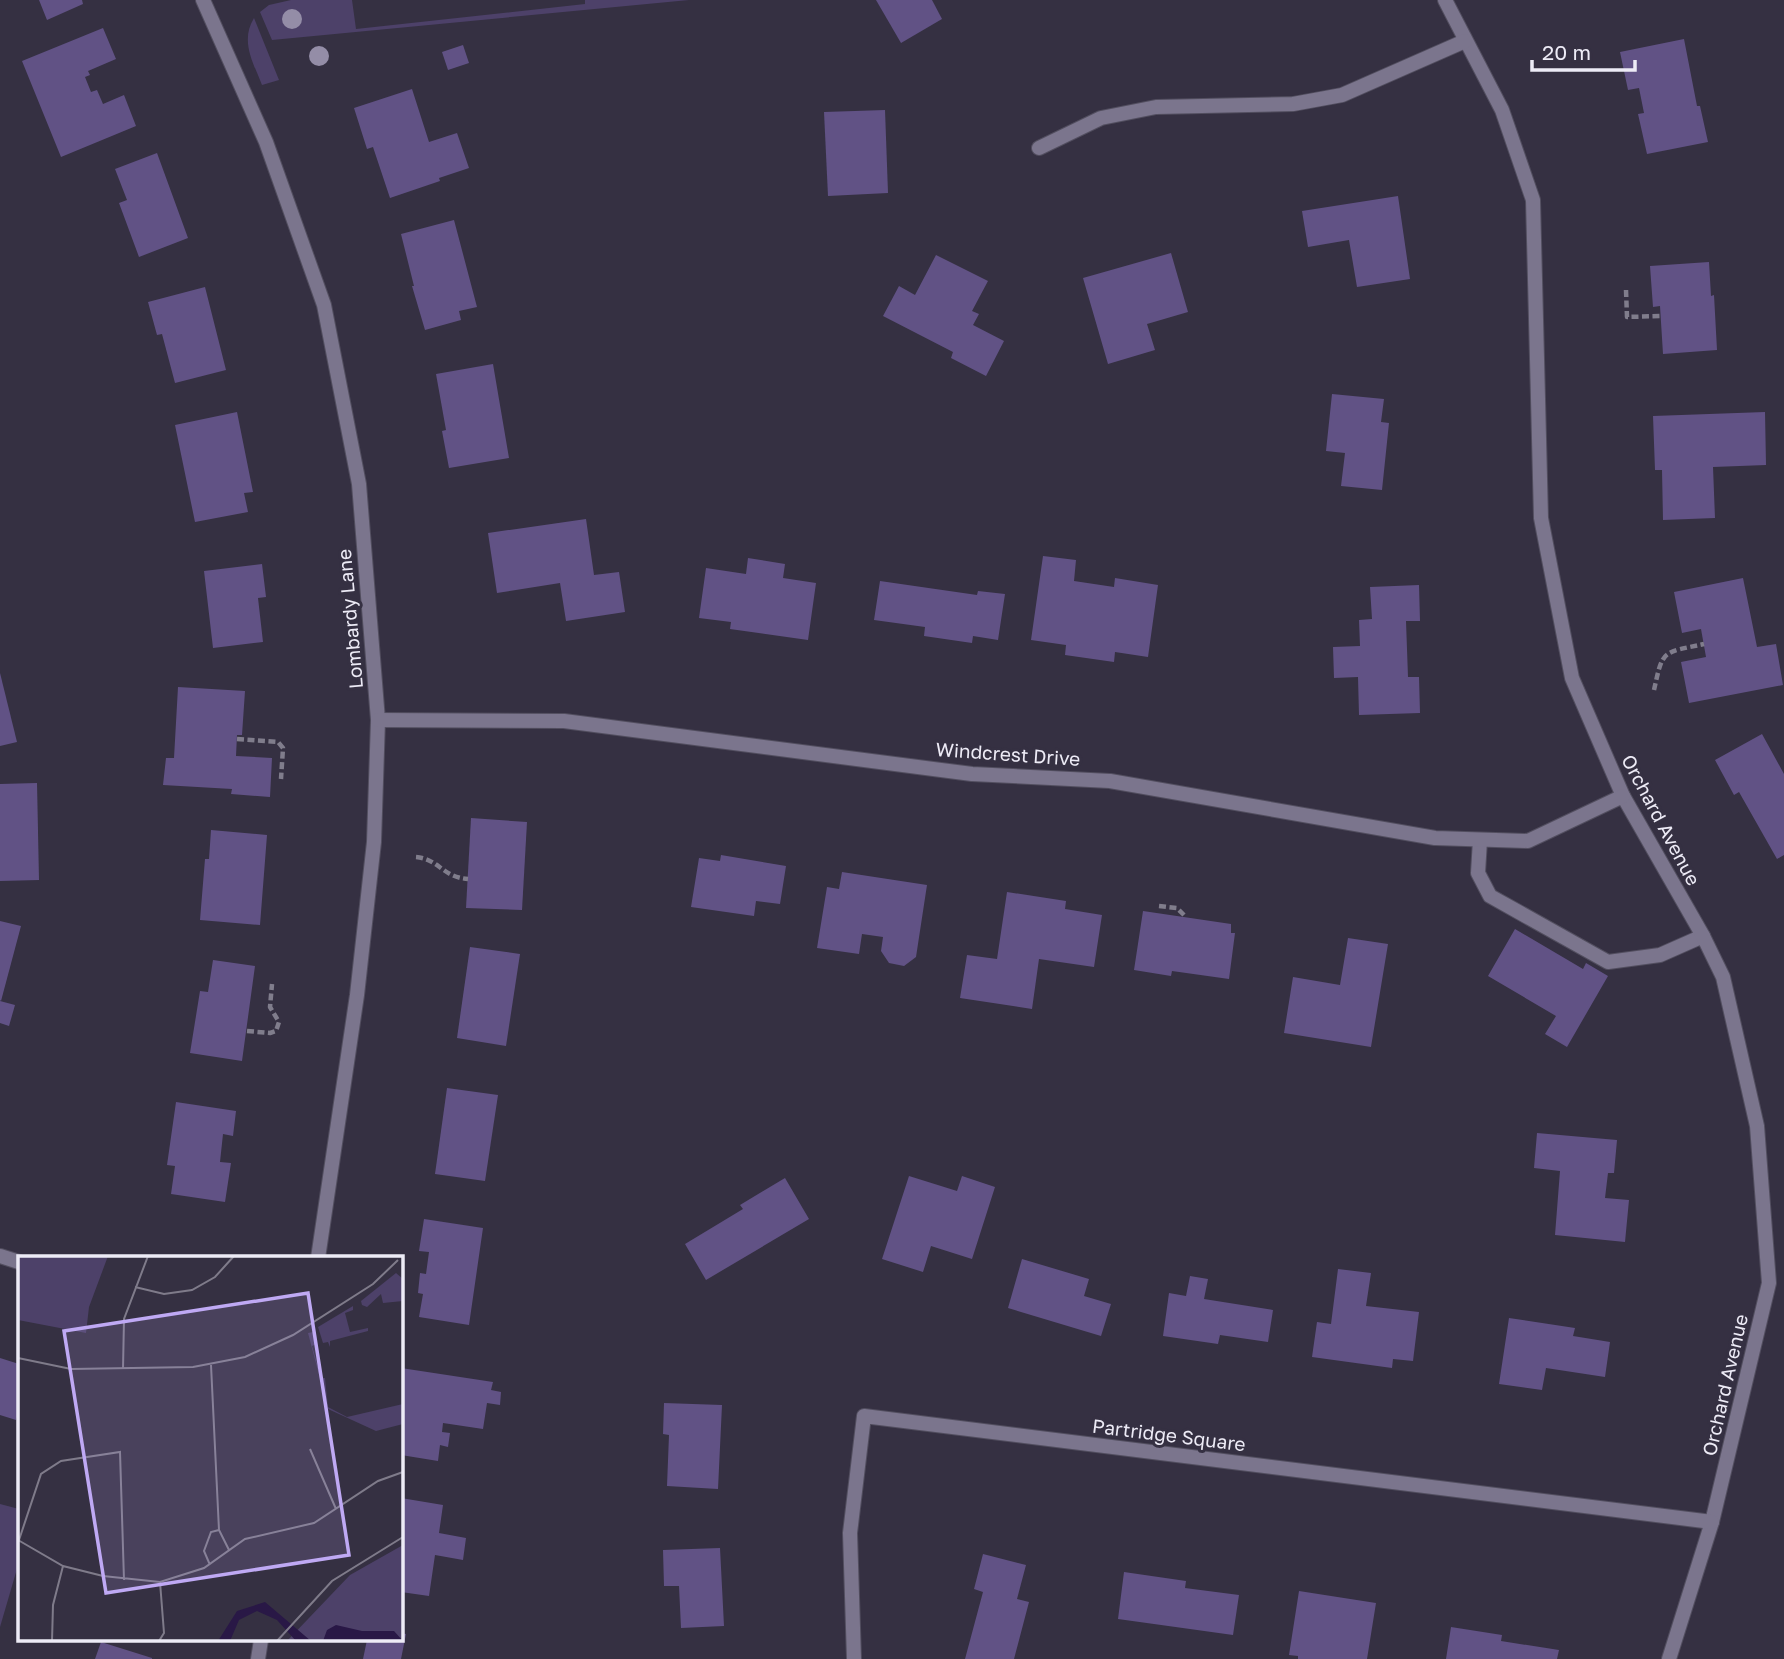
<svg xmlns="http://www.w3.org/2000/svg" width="1784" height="1659" viewBox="0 0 1784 1659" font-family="'Golos Text',sans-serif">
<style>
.green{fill:#4d4169}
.building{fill:#615285}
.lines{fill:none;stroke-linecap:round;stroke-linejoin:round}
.service-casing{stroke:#524e5f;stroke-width:16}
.minor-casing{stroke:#524e5f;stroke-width:16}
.path{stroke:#807d8c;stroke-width:4.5;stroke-dasharray:7 3.5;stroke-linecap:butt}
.service{stroke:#7b758d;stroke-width:14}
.minor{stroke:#7b758d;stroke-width:14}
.tree{fill:#948da7}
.labels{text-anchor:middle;stroke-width:6;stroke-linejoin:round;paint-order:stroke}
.street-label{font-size:19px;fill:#edebf6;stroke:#353042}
.inset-road{fill:none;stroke:#7f7b8a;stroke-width:2}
.view{fill:#bfa9f4;fill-opacity:0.15;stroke:#bfa9f4;stroke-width:3.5}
.inset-edge{fill:none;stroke:#edebf6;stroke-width:3.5}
</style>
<rect width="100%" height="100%" fill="#353042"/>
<g class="green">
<polygon points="291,0 352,0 356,29 585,4 585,0 689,0 272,40 260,12 269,5"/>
<path d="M254,18l25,62 -17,5c-9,-23 -22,-44 -8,-67z"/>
<polygon points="0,1504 19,1509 19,1562 0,1627"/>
</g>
<g class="building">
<polygon points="39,0 82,0 83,4 47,20"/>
<polygon points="876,0 932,0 942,19 901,43"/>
<polygon points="103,28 116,59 88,71 90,75 85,77 91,92 97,90 103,104 124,95 136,126 61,157 22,61"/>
<polygon points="1684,39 1697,106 1700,106 1708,142 1647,154 1638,114 1644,113 1639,88 1628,90 1620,52"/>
<polygon points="463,45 469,63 448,70 442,52"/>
<polygon points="412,89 429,142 457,133 469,168 439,178 440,181 390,198 373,147 367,149 354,108"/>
<polygon points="885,110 888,193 828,196 824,112"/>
<polygon points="157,153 188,238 139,257 119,203 127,200 115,169"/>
<polygon points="1398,196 1410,279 1357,287 1349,240 1308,247 1302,211"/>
<polygon points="454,220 477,307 459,311 461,320 425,330 412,286 414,286 401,234"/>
<polygon points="1171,253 1188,312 1147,324 1155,350 1108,364 1083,278"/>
<polygon points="936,255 988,281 972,311 979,314 973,325 1004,341 986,376 951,358 953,352 883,316 899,286 915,295"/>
<polygon points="1709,262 1711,296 1714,295 1717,350 1663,354 1660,306 1653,307 1650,266"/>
<polygon points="205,287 226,370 175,383 162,334 157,335 148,302"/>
<polygon points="493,364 509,458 449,468 442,431 446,430 436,374"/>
<polygon points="1332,394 1384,399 1381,422 1389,423 1382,490 1341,486 1345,453 1326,451"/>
<polygon points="237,412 253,492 244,493 248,512 195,522 175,425"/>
<polygon points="1765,412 1766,465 1713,467 1715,518 1663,520 1662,470 1655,470 1653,416"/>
<polygon points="586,519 594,575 619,572 625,612 566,621 560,583 497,593 488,533"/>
<polygon points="1043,556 1076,560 1074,581 1114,587 1115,578 1158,585 1148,657 1115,652 1114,662 1065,655 1066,645 1031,640"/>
<polygon points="748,558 785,564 783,578 816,583 808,640 730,629 731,622 699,618 706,568 746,574"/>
<polygon points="262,564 266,597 258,598 263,642 213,648 204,571"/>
<polygon points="1743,578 1757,647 1776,644 1783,685 1689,703 1681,662 1706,657 1701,629 1682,633 1674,592"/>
<polygon points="880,581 977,595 978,591 1005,594 998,640 973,636 972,643 924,636 925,627 874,620"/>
<polygon points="1419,585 1420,621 1406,621 1408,677 1419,677 1420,713 1359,715 1358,677 1334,678 1333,647 1360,646 1359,620 1372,619 1370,587"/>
<polygon points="0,673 17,742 0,746"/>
<polygon points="178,687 245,691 242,735 237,735 236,756 272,758 270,797 231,794 232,789 163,785 166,758 174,758"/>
<polygon points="1762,734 1784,774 1784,855 1777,859 1739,792 1734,795 1715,760"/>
<polygon points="37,783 39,880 0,881 0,784"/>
<polygon points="471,818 527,822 522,910 466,908"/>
<polygon points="211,830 267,835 260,925 200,920 205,859 209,859"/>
<polygon points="721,855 786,866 780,904 756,901 754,916 691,907 699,858 720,861"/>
<polygon points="842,872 927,885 916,957 904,966 889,963 881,951 883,937 862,934 859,954 817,948 827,887 839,889"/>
<polygon points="1007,892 1066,901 1065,909 1102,915 1094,967 1039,959 1032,1009 960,998 967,955 997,959"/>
<polygon points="1143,911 1231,924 1231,933 1235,933 1229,979 1172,971 1171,976 1134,970"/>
<polygon points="0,921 21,926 1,1001 0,1000"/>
<polygon points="1515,929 1583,969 1586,963 1608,976 1567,1047 1545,1034 1556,1016 1488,976"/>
<polygon points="1348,938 1388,944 1371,1047 1284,1033 1293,977 1340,985"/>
<polygon points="470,947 520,954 506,1046 457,1038"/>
<polygon points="213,960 255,966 242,1061 190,1053 200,991 208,992"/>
<polygon points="0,1001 15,1005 9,1026 0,1023"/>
<polygon points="447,1088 498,1095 485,1181 435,1174"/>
<polygon points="176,1102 236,1111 233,1136 223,1134 220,1162 231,1163 225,1202 171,1194 175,1166 167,1165"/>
<polygon points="1537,1133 1617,1140 1614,1173 1608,1173 1605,1198 1629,1200 1625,1242 1555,1235 1560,1171 1534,1168"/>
<polygon points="909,1176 957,1191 962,1176 995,1187 972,1259 931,1246 923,1272 882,1259"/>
<polygon points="785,1178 809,1219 706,1280 685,1244 743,1209 740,1205"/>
<polygon points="424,1219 483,1228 469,1325 419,1317 423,1294 418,1293 420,1273 426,1274 429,1252 419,1251"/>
<polygon points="1022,1259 1089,1279 1084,1296 1111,1304 1101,1336 1008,1308"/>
<polygon points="1338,1269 1371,1273 1366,1306 1419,1312 1413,1361 1393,1359 1392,1368 1312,1357 1317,1322 1331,1324"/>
<polygon points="1190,1276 1208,1279 1204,1299 1273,1310 1268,1342 1220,1335 1218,1344 1163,1336 1169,1293 1186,1296"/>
<polygon points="1509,1318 1575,1328 1573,1336 1610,1342 1605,1377 1546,1368 1542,1390 1499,1384"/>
<polygon points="0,1358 19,1364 19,1411 16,1420 0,1415"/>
<polygon points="401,1368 493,1382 491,1390 501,1392 500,1405 487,1403 483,1429 443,1423 442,1432 450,1433 448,1447 440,1445 438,1461 401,1455"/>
<polygon points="664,1403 722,1405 718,1489 667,1486 669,1435 663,1434"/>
<polygon points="401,1498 443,1505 439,1533 466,1538 463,1560 435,1555 429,1596 401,1592"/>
<polygon points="720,1548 724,1626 681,1628 679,1586 664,1586 663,1550"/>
<polygon points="983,1554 1026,1565 1017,1599 1029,1602 1014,1659 965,1659 983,1592 974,1589"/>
<polygon points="1124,1572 1186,1581 1185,1588 1239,1595 1233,1635 1118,1619"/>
<polygon points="1299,1591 1376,1603 1367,1659 1298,1659 1298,1656 1289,1655"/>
<polygon points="1451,1627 1502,1635 1501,1641 1559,1650 1557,1659 1446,1659"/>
<polygon points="401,1633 406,1634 401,1659 363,1659 367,1640 401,1640"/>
<polygon points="101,1642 152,1658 152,1659 95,1659"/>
</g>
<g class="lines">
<g class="service-casing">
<polyline id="service" points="1480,840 1478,873 1490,896 1608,962 1660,955 1703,936"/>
</g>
<g class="minor-casing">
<g id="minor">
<polyline points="203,0 266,142 324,305 359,484 378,720 374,842 357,995 318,1258"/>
<polyline points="1445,0 1502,110 1533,200 1541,518 1572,678 1623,796 1703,936 1723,977 1757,1126 1769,1283 1712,1522 1669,1659"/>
<polyline points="1039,148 1101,118 1156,107 1293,104 1342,95 1465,41"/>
<polyline points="378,720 564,721 972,774 1110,781 1435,838 1528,841 1623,796"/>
<polyline points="0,1256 19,1262"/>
<polyline points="258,1659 261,1640"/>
<polyline points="854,1659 850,1533 864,1416 1712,1522"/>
</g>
</g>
<g class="path">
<polyline points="1626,290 1627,317 1661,316"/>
<path d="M1654,690c9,-41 8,-37 50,-46"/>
<polyline points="237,739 278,742 283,748 281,779"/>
<path d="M416,857c23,2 26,20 52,22"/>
<polyline points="1159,906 1177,908 1186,917"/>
<polyline points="247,1031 270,1033 276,1031 279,1022 270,1007 272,984"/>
</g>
<use href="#service" class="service"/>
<use href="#minor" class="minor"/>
</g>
<g class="tree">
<circle cx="292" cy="19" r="10"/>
<circle cx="319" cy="56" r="10"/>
</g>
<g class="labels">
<g class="street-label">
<text transform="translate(350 619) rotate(-95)" y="7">Lombardy Lane</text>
<text transform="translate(1008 754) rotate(4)" y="7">Windcrest Drive</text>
<text transform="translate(1661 820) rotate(62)" y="7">Orchard Avenue</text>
<text transform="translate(1725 1385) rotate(-77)" y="7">Orchard Avenue</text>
<text transform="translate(1169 1435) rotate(7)" y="7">Partridge Square</text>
</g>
</g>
<g transform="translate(18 1256)">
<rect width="385" height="385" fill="#353042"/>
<path d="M0,0h90l-19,51 -3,26 -68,-13zM378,17l7,6v22l-20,2 -2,-9 -14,13 -5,-2 -1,-4zM335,50v4l-8,3 5,19 18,-4v3l-38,10v6l-2,-5 -5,1 -5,-16zM295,76l4,12 -5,2 9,32h4l3,29 19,10 56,-13v20l-27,7 -48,-22 -20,-76zM385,289v96h-116l63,-66z" fill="#4d4169"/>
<path d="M247,346l46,39h-15l-19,-21 -20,-9 -18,9 -9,21h-12l19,-30zM318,369l26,6h32l9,10h-80l4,-11z" fill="#291846"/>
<path class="inset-road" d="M117,31l29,7 28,-4 23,-13 19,-21M0,102l53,11 122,-2 52,-10 48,-22 80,-51 25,-24M193,109l8,165 10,20M105,113l1,-50 24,-63M292,193l26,60M0,284l45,26 40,10 57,6 44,-14 41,-29 69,-16 64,-42 25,-9M1,284l22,-66 20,-13 59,-9 4,128M192,309l-6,-14 7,-19 8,-2M34,385l1,-36 10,-39M141,385l5,-8 -4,-51M259,385l55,-60 71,-44"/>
<path class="view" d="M290,37l41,262 -243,38 -42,-262z"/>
<rect width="385" height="385" class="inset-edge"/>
</g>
<path d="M1532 60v10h103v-10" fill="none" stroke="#edebf6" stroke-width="3.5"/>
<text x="1542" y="60" font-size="21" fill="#edebf6" stroke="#353042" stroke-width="5" paint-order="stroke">20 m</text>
</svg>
